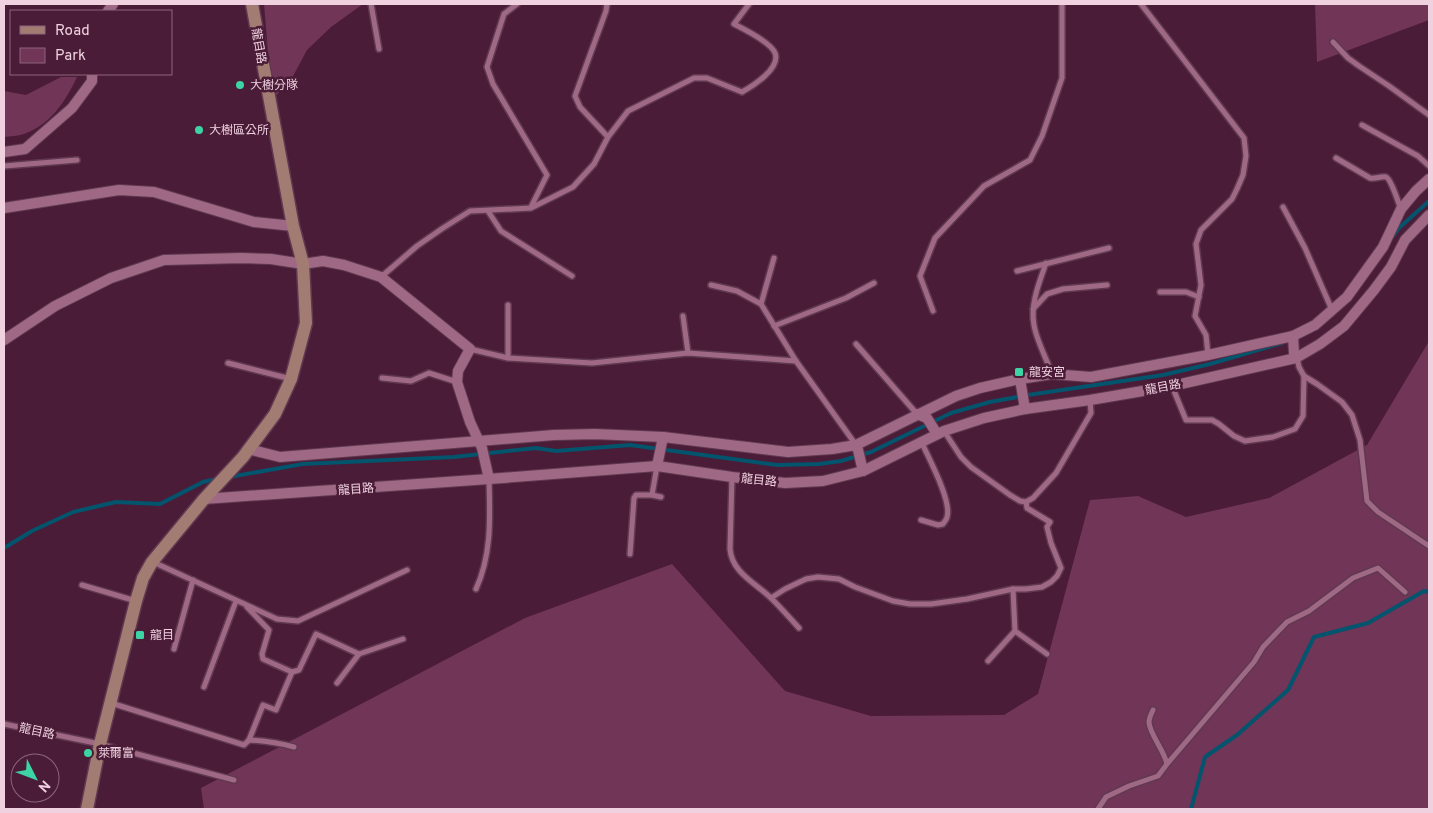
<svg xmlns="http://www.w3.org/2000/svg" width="1433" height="813" viewBox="0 0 1433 813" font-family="Overpass,'Noto Sans TC',sans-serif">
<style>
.green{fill:#713557}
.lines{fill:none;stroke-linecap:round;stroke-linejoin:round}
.stream{stroke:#03546d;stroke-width:4}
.lane-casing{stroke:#603950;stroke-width:8}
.street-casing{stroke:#603950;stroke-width:12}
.secondary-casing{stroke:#603950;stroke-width:15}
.lane{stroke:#9f6985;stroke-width:5}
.street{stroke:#9f6985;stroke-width:10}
.secondary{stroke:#a27b73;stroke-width:12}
.poi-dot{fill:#3cd4a4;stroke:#4a1c37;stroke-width:2}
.labels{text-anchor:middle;stroke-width:5;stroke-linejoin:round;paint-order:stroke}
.street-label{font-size:12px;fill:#f0d1e0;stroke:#4a1c37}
.poi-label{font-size:12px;fill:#f0d1e0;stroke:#4a1c37;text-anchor:start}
</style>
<rect width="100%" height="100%" fill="#4a1c37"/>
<g class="green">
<polygon points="264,4 363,4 331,27 307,50 292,78 272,100"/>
<polygon points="1315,4 1429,4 1429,20 1317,62"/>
<path d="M61,77h16c-12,25 -26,47 -53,57 -6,2 -14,2 -20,3v-46l22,4z"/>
<polygon points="1429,341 1429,809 204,809 201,788 525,618 672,564 785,691 871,716 1004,715 1038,694 1090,500 1138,496 1186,517 1269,498 1367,445"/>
</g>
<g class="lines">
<g class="stream">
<polyline points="1393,236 1399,228 1429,201"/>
<polyline points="229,477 303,464 454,457 536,448 556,451 630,445 777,465 819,464 841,461 871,452 951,413 990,402 1028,395 1163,375 1210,364 1282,343"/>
<polyline points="4,548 32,531 73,512 116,502 160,504 203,482 217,479"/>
<polyline points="1191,809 1205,757 1237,735 1288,690 1314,637 1368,623 1424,591 1429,592"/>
</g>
<g class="lane-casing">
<g id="lane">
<polyline points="371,4 379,49"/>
<polyline points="517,4 504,14 487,67 493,84 547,175 531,207"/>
<polyline points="607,4 606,11 575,96 580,107 608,137"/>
<polyline points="1141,4 1244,138 1246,156 1243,175 1237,189 1232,199 1201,230 1196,244 1201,285 1195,316 1206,335 1208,355"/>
<polyline points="1333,42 1348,58 1359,66 1389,86 1429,115"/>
<polyline points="1362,125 1418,156 1429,166"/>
<path d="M1336,158l34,20c6,1 11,-2 16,-1 5,2 12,25 15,32"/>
<polyline points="4,166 77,160"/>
<polyline points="1283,207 1305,248 1332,310"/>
<polyline points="488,211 501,231 572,276"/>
<path d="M1046,263c-7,20 -16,42 -12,62 2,14 13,35 18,49"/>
<polyline points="1017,271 1109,248"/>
<path d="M381,277l36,-31 26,-18 27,-17 61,-3 42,-21 21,-23 14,-27 20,-26 66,-33h13l35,14c11,-6 39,-24 33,-39 -4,-10 -31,-24 -41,-29l15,-20"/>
<polyline points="711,285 737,291 761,304 796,361 856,445"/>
<polyline points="1160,292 1186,292 1199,297"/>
<polyline points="761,304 774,258"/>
<polyline points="1033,309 1047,294 1063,289 1107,285"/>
<polyline points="933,311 920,276 935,238 984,186 1030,160 1042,136 1062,78 1062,4"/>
<polyline points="683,316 688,353"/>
<polyline points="774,326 846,298 874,283"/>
<polyline points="856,344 917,414"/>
<polyline points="470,349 508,358 592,363 688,353 796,361"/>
<polyline points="508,358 508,305"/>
<polyline points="1297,358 1299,367 1304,376 1317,384 1342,402 1352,415 1360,440 1367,501 1378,512 1429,546"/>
<polyline points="228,363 291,379"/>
<polyline points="382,378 411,381 429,373 457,382"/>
<polyline points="1172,386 1186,420 1212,420 1219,424 1234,436 1245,441 1273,437 1295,429 1303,416 1304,376"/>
<polyline points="944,431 961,457 971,467 1010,495 1020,501 1026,502 1033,498 1056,473 1091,413 1090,400"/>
<path d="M732,477l-2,72c2,24 26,34 42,50 9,9 18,19 27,29"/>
<polyline points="652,495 657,466"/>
<path d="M921,520l17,5 5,-1c1,-2 4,-5 4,-7 5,-16 -18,-58 -25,-74"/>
<polyline points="630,554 634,498 636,495 652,495 661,497"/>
<polyline points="153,562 277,619 298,621 407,570"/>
<polyline points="82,585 136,601"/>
<path d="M476,589c16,-35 14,-72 13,-110"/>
<polyline points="1013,589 1015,631"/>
<polyline points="771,598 785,589 806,579 818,577 839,579 855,587 893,601 910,604 931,604 967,599 1013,589 1026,589 1042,587 1051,582 1057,576 1061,568 1051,543 1047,527 1050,522 1027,508 1026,502"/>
<polyline points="247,607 269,630 262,654 263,659 292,672 276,710 263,705 249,740"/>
<polyline points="174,649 193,580"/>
<polyline points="988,661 1015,631 1047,654"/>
<polyline points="292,672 299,670 316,634 359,654 403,639"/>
<polyline points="337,683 359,654"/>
<polyline points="204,687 236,601"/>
<path d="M111,703l133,42 5,-5c16,1 30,3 45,7"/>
<polyline points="4,724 100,744 234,780"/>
<polyline points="1167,764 1254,662 1263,647 1287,622 1309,611 1353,578 1378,568 1405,592"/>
<path d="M1098,809l8,-12 23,-11 29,-10 9,-12c-3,-14 -18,-31 -18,-42 0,-4 2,-8 4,-12"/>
</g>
</g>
<g class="street-casing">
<g id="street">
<polyline points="108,11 113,4"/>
<polyline points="4,152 25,149 72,108 92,81 92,74"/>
<polyline points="4,208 119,190 154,192 254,222 293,226"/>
<polyline points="1293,336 1294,353 1296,358"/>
<polyline points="4,340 55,306 111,278 164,260 241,258 271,259 303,264 323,261 344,265 381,277 470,349 458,371 457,382 470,422 482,448 489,479"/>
<polyline points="1020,379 1025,409"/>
<polyline points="917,414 927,418 937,434"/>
<polyline points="856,445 858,450 863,471"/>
<polyline points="248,449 280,457 554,435 595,434 663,437 788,452 832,449 856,445 956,396 980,388 1020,379 1052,374 1091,377 1208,355 1293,336 1315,325 1347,297 1383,247 1401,209 1416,191 1429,179"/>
<polyline points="657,466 663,437"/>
<polyline points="204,499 489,479 657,466 732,477 785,483 823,481 863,471 944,431 984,418 1025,409 1090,400 1172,386 1296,358 1320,344 1344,326 1374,290 1391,267 1405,240 1429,215"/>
</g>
</g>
<g class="secondary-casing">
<polyline id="secondary" points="87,809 100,744 136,601 143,578 152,562 204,499 243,457 275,414 291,379 306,323 303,264 293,226 252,4"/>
</g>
<use href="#lane" class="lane"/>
<use href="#street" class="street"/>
<use href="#secondary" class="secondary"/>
</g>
<g class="poi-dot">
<circle cx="240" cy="85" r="5"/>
<circle cx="199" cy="130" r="5"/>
<rect x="1014" y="367" width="10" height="10" rx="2.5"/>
<rect x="135" y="630" width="10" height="10" rx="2.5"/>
<circle cx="88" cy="753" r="5"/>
</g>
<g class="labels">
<g class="street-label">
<text transform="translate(259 46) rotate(80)" y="4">龍目路</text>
<text transform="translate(1163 387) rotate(-11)" y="4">龍目路</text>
<text transform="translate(759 480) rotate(6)" y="4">龍目路</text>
<text transform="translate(356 489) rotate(-4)" y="4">龍目路</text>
<text transform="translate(37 731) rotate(12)" y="4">龍目路</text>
</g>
<g class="poi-label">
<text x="250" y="89">大樹分隊</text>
<text x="209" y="134">大樹區公所</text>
<text x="1029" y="376">龍安宮</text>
<text x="150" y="639">龍目</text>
<text x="98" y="757">萊爾富</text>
</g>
</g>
<rect width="1433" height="813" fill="none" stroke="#f0d1e0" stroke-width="10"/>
<rect x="10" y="10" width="162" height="65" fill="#4a1c37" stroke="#8c647b"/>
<rect x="20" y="26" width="25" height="8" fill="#a27b73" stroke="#8c647b"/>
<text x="55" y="35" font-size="15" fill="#f0d1e0">Road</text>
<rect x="20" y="48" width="25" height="15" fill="#713557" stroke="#8c647b"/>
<text x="55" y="60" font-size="15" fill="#f0d1e0">Park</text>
<g transform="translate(35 778) rotate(132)"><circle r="24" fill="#4a1c37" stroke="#8c647b"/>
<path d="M0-4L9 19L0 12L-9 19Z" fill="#3cd4a4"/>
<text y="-8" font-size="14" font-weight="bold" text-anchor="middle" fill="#f0d1e0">N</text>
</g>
</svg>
